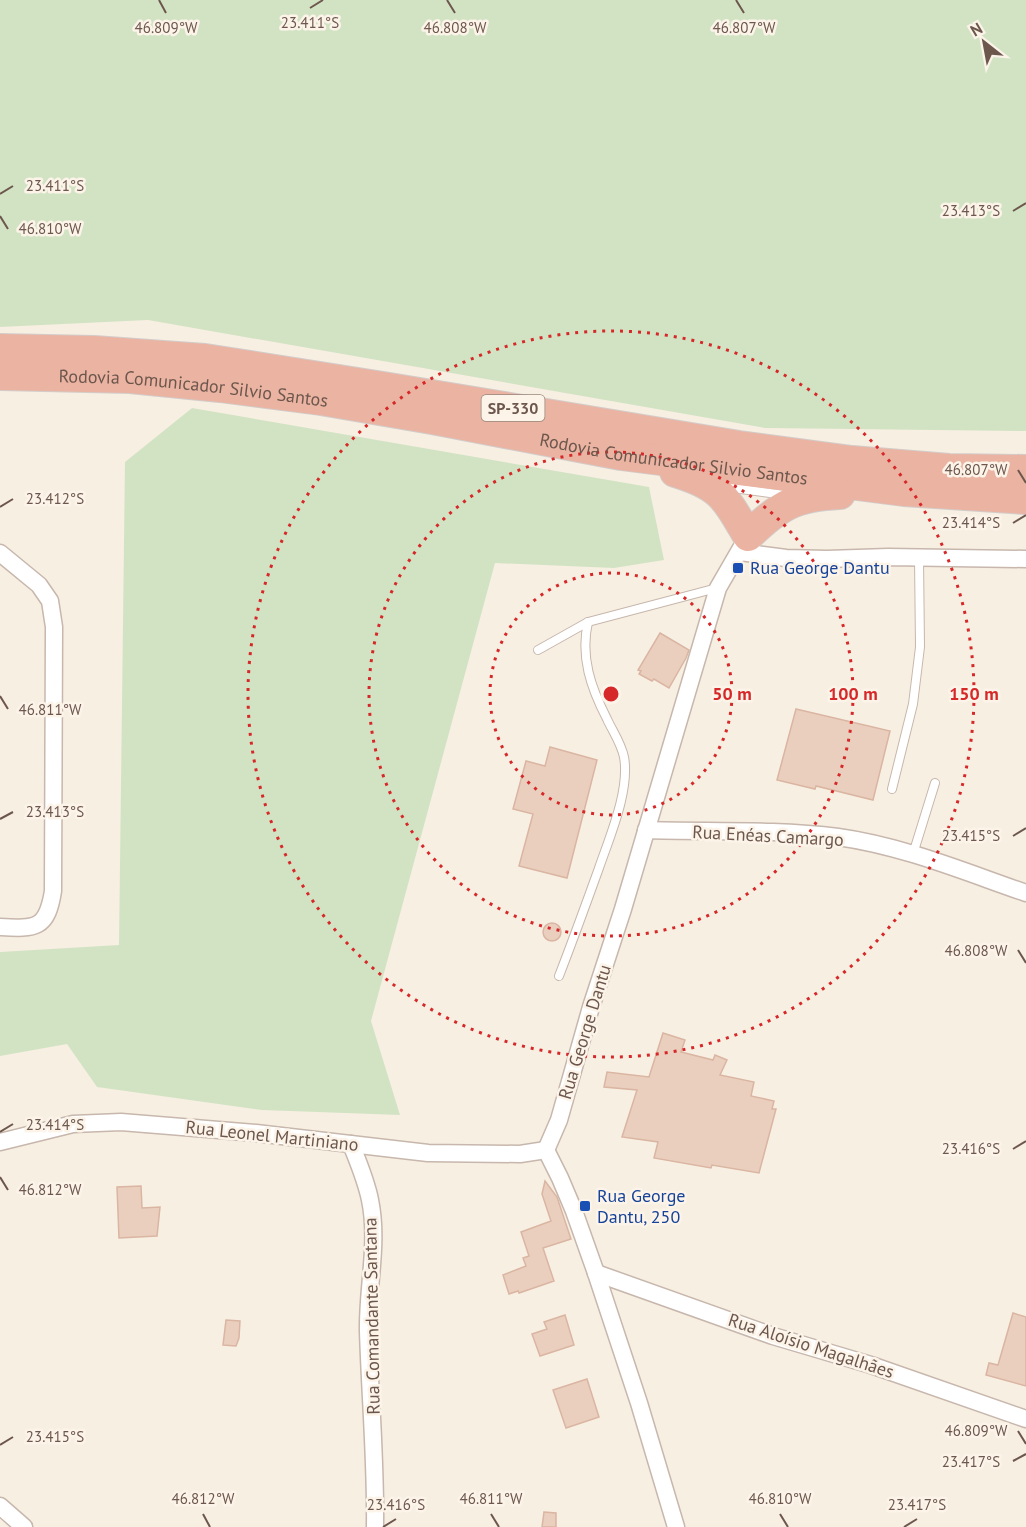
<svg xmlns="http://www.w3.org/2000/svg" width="1026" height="1527" viewBox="0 0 1026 1527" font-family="'PT Sans',sans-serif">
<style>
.green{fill:#d2e3c4}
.building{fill:#eacfbf;stroke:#dab5a2;stroke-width:1.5}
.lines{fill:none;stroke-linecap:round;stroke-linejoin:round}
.lane-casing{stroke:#c7b7ac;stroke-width:10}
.street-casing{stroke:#c7b7ac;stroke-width:19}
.highway-casing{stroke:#d3cdca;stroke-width:32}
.lane{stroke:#fff;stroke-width:8}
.street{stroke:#fff;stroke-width:16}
.highway{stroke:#eab3a2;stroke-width:30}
.ticks{fill:none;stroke:#6d574d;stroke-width:2}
.ring{fill:none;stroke:#d62828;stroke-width:3;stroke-dasharray:3 6}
.transit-dot{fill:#1a4fb4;stroke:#fcf4e9;stroke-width:2}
.labels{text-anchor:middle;stroke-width:5;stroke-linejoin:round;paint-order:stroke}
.shield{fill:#fcf4e9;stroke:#98867c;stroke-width:1.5}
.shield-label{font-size:16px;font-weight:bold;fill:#6d574d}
.street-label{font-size:18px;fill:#6d574d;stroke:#fcf4e9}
.transit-label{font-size:18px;fill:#164399;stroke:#fcf4e9;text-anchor:start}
.ticks-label{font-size:15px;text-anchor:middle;fill:#6d574d;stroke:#fcf4e9;stroke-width:5;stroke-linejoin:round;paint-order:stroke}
.centre{fill:#d62828;stroke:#fcf4e9;stroke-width:3}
.ring-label{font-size:18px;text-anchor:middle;font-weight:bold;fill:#d62828;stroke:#fcf4e9;stroke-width:5;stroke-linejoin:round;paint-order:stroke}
</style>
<rect width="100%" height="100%" fill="#f8efe3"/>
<g class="green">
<polygon points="0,0 1026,0 1026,431 765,428 148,320 0,327"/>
<polygon points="192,408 649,487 664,560 614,568 495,563 371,1021 400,1115 262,1110 97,1087 67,1044 0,1056 0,952 119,945 125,462"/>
</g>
<g class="building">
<polygon points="660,633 689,650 686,658 669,688 654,679 652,681 639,674 641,671 638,670"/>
<polygon points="796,709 890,731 873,800 816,786 815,789 777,780"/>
<polygon points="550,747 597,760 567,878 519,866 533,814 513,809 526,761 545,766"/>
<circle cx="552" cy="932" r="9"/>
<polygon points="663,1033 685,1040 681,1052 713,1060 715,1055 727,1060 720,1075 754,1082 751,1096 774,1101 772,1109 776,1109 759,1173 712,1165 711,1168 654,1158 658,1142 622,1137 637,1090 604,1087 607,1072 649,1077"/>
<polygon points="545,1181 557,1197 571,1239 543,1248 554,1281 519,1293 518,1291 509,1294 503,1275 526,1266 523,1258 529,1256 521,1232 551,1221 542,1194"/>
<polygon points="141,1186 142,1208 160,1207 157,1236 119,1238 117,1187"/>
<polygon points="1013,1313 1026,1317 1026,1386 986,1375 989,1363 998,1365"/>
<polygon points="565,1315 574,1345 540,1356 532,1334 547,1329 544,1322"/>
<polygon points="226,1320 240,1321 239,1338 236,1346 223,1345"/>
<polygon points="587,1379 599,1417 566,1428 553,1390"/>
<polygon points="544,1512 556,1513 556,1527 542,1527"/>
</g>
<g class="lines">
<g class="lane-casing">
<g id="lane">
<polyline points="726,487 785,495"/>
<polyline points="538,650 588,622 717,588"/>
<polyline points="892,789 913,704 920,647 919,558"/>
<polyline points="913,854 935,783"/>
<path d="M559,976c14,-36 27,-72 40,-108 11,-32 31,-78 25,-111 -3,-14 -11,-25 -17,-38 -16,-31 -27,-62 -19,-97"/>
</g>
</g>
<g class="street-casing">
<g id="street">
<polyline points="740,552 786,558 827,559 888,557 1026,559"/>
<path d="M0,553l39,32 11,16 4,26 -1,264c-6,38 -17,38 -53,36"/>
<path d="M646,830c63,2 130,-1 192,7 65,9 127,35 188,56"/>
<polyline points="0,1142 73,1124 121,1122 256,1133 428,1153 520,1154 546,1150"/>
<path d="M351,1144c7,18 15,36 19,56 9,43 -3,88 -2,131 2,66 8,131 7,196"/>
<polyline points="546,1150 559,1120 591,1007 623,909 718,588 748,536"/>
<polyline points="546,1150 560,1178 574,1211 596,1273 639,1403 676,1527"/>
<polyline points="596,1273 773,1336 871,1365 1026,1419"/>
<polyline points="0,1506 24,1527"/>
</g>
</g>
<g class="highway-casing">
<g id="highway">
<polyline points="0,349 94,351 205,359 383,387 739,446 852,461 949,469 1026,470"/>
<path id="s1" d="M0,375l130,3 90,9 101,13 111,19 189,36 283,36 122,8"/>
<path d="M675,472c46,14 50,25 73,64 32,-31 47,-40 92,-42"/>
</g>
</g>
<use href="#lane" class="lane"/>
<use href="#street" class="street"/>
<use href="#highway" class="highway"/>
</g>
<path class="ticks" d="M159,0l7,13M447,0l8,13M736,0l8,13M310,8l13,-8M0,194l13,-8M1013,211l13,-8M0,216l8,13M1018,470l8,13M0,507l13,-8M1013,523l13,-8M0,696l8,13M0,819l13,-7M1013,836l13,-8M1018,950l8,13M0,1132l13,-8M1013,1149l13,-8M0,1177l8,13M1018,1431l8,13M0,1445l13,-8M1013,1461l13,-7M203,1514l7,13M491,1514l8,13M780,1514l8,13M383,1527l13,-8M904,1527l13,-8"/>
<g class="ring">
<circle cx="611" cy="694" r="121"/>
<circle cx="611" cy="694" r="242"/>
<circle cx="611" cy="694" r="363"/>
</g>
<g class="transit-dot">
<rect x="732" y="562" width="12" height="12" rx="3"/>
<rect x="579" y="1200" width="12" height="12" rx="3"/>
</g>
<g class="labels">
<rect class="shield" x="481.5" y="395" width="63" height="26" rx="4.5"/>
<g class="shield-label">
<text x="513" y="414">SP-330</text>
</g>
<g class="street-label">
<text dy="6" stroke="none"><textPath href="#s1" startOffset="194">Rodovia Comunicador Silvio Santos</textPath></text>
<text dy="6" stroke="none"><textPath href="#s1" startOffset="680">Rodovia Comunicador Silvio Santos</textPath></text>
<text transform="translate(768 836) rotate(3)" y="6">Rua Enéas Camargo</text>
<text transform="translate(585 1032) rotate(-73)" y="6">Rua George Dantu</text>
<text transform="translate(272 1136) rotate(6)" y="6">Rua Leonel Martiniano</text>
<text transform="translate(372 1316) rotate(-91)" y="6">Rua Comandante Santana</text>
<text transform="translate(811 1346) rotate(18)" y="6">Rua Aloísio Magalhães</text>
</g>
<g class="transit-label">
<text x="750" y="574">Rua George Dantu</text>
<text x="597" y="1202">Rua George<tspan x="597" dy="21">Dantu, 250</tspan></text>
</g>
</g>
<g class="ticks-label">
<text x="310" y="28">23.411°S</text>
<text x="166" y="33">46.809°W</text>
<text x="455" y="33">46.808°W</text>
<text x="744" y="33">46.807°W</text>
<text x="55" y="191">23.411°S</text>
<text x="971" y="216">23.413°S</text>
<text x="50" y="234">46.810°W</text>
<text x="976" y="475">46.807°W</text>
<text x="55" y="504">23.412°S</text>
<text x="971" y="528">23.414°S</text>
<text x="50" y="715">46.811°W</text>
<text x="55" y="817">23.413°S</text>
<text x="971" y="841">23.415°S</text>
<text x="976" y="956">46.808°W</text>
<text x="55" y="1130">23.414°S</text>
<text x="971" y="1154">23.416°S</text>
<text x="50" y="1195">46.812°W</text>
<text x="976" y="1436">46.809°W</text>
<text x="55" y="1442">23.415°S</text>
<text x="971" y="1467">23.417°S</text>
<text x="203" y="1504">46.812°W</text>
<text x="491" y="1504">46.811°W</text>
<text x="780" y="1504">46.810°W</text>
<text x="396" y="1510">23.416°S</text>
<text x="917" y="1510">23.417°S</text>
</g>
<circle cx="611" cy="694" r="9" class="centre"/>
<g class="ring-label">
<text x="732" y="700">50 m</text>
<text x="853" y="700">100 m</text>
<text x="974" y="700">150 m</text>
</g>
<g transform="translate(984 42) rotate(329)" stroke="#fcf4e9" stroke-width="4.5" paint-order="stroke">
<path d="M0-4.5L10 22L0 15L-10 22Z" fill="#6d574d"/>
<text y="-9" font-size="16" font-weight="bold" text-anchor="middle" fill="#6d574d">N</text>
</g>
</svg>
